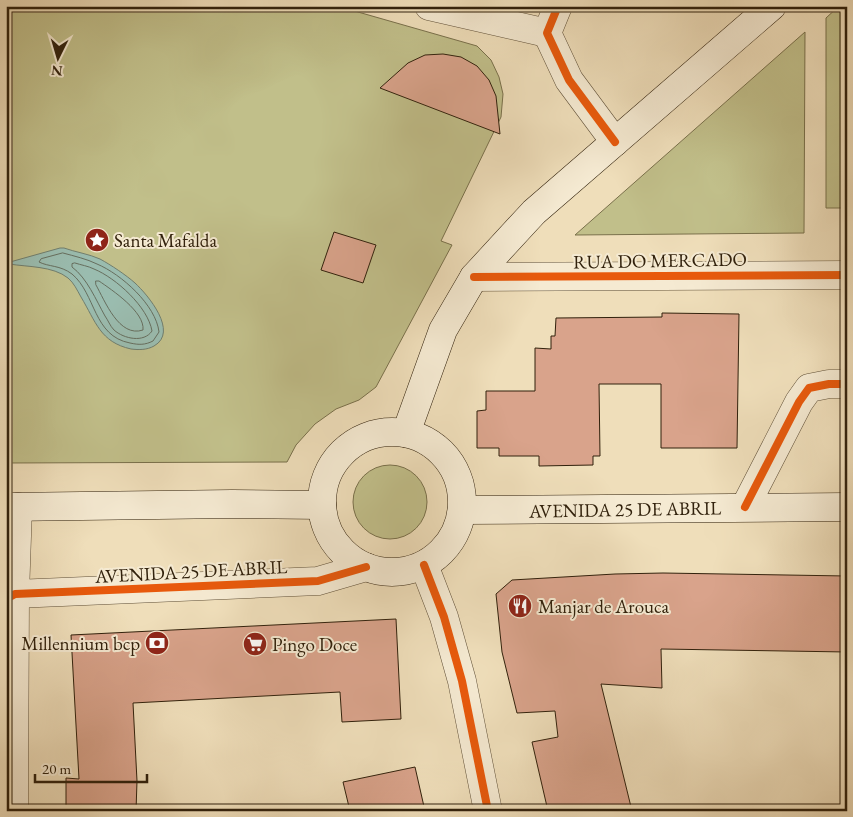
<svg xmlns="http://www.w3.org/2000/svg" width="853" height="817" viewBox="0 0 853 817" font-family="'EB Garamond',serif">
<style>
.green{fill:#c1bf8a;stroke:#79704b}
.water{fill:#9abcaf;stroke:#707e6e}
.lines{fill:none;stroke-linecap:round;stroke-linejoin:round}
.shore{stroke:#666e5e;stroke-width:1}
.building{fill:#d9a38b;stroke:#31210c}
.minor-casing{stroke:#605038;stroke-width:29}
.secondary-casing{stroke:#31210c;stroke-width:29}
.minor{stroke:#f5ead2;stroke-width:28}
.secondary{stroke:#f5ead2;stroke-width:28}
.cycleway-casing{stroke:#f5ead2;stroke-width:11}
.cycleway{stroke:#e8590c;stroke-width:8}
.labels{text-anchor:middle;stroke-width:4;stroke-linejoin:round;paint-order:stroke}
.poi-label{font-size:19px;fill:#31210c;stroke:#f5ead2;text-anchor:start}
.street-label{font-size:19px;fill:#31210c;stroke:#f5ead2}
</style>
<rect width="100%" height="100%" fill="#efdeba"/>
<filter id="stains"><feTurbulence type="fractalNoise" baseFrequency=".004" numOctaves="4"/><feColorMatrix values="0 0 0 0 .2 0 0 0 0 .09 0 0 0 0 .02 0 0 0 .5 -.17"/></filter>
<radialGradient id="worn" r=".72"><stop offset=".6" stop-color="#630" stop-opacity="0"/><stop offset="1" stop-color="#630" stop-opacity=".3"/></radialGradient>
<g class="green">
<polygon points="6,6 337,6 477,46 491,60 499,77 503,94 501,117 441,241 452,245 376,387 359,400 336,409 315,424 296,445 287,462 6,463"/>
<polygon points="839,6 847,6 847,208 826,208 826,18"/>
<polygon points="805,32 804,233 575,235"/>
<circle cx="390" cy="502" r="37"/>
</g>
<path class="water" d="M60,248h4c11,4 25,6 36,11 11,6 26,16 35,24 13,12 44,49 19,63 -7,4 -15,4 -23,3 -31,-7 -35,-27 -50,-52 -4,-7 -7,-14 -13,-19 -15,-12 -40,-11 -59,-14l1,-2z"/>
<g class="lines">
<g class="shore">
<path d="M63,253c11,3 24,6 34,11 24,10 59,41 62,68l-6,9c-8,4 -14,4 -23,2 -37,-7 -34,-49 -58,-69 -12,-9 -23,-7 -33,-12l2,-3z"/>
<path d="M75,263c6,2 13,3 19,6 22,9 54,38 58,62 -8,12 -28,8 -38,-1 -4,-4 -6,-10 -9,-14 -9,-16 -18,-38 -33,-49v-3z"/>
<path d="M96,281h3c13,9 46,31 44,49 -24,8 -38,-29 -47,-45z"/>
</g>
</g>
<g class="building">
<polygon points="443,54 461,57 477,66 489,80 496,96 500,134 380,88 408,63 425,55"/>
<polygon points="334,232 376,245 363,283 321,270"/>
<polygon points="662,313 739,314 737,448 661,448 661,384 599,384 600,456 593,456 593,465 539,466 539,456 499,456 499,448 477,448 477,411 486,410 486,391 535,391 535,348 551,349 551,336 555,336 556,318 662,317"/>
<polygon points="663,573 847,576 847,652 661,649 662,688 601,684 632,811 548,811 532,742 558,737 555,711 517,713 502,652 496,594 512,580 615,574"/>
<polygon points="396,619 401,719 342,722 340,692 133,703 137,781 136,811 66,811 66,778 79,779 71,635"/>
<polygon points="415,767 425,811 350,811 343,782"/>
</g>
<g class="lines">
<g class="minor-casing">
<g id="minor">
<polyline points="429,6 547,33"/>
<polyline points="558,6 547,33 569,80 615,142"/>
<polyline points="474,277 847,275"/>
<polyline points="745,507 799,402 809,388 829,384 847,384"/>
<polyline points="424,565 444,617 462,681 488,811"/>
<polyline points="6,599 15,594 318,581 366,567"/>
<polyline points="14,811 15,594 18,507"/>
</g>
</g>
<g class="secondary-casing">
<g id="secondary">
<circle cx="392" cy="502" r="70"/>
<polyline points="406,433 443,330 474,277 534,212 772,6"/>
<polyline points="6,507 232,504 322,505"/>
<polyline points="462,510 847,507"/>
</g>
</g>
<use href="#minor" class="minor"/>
<use href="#secondary" class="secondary"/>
<g class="cycleway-casing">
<g id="cycleway">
<polyline points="558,6 547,33 569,80 615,142"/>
<polyline points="474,277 847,275"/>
<polyline points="745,507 799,402 809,388 829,384 847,384"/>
<polyline points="424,565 444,617 462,681 488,811"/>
<polyline points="6,599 15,594 318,581 366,567"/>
</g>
</g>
<use href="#cycleway" class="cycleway"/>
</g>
<defs>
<g id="sight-disc" transform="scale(1.25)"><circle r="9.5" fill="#8f2418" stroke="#f5ead2"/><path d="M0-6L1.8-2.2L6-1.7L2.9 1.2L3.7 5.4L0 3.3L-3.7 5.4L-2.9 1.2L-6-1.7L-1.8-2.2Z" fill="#fff"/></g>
<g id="restaurant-disc" transform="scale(1.25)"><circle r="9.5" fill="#8f2418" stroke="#f5ead2"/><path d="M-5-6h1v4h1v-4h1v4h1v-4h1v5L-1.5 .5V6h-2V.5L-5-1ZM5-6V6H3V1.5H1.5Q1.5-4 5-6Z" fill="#fff"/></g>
<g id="bank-disc" transform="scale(1.25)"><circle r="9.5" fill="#8f2418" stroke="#f5ead2"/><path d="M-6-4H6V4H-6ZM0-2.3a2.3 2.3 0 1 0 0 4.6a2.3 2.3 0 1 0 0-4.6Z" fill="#fff"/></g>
<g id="supermarket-disc" transform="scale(1.25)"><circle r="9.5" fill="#8f2418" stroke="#f5ead2"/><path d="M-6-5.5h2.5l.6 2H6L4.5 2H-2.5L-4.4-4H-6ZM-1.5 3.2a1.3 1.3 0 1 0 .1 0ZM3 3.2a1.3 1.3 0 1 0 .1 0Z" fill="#fff"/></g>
</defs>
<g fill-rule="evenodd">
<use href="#sight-disc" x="97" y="240"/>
<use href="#restaurant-disc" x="520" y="606"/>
<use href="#bank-disc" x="157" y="643"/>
<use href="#supermarket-disc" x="255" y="644"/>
</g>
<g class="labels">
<g class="poi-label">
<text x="114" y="247">Santa Mafalda</text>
<text x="538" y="613">Manjar de Arouca</text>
<text x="140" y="650" text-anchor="end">Millennium bcp</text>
<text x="272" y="651">Pingo Doce</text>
</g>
<g class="street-label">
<text transform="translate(660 260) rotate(-1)" y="7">RUA DO MERCADO</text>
<text transform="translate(625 509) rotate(-1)" y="7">AVENIDA 25 DE ABRIL</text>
<text transform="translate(191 571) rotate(-3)" y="7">AVENIDA 25 DE ABRIL</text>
</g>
</g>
<rect width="853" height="817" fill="none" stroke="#efdeba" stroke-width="25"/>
<rect x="8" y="8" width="838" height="802" fill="none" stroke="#31210c" stroke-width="2.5"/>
<rect x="12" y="12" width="828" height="792" fill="none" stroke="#31210c"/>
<g transform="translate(58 58) rotate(185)" stroke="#f5ead2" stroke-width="4" paint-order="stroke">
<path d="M0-4L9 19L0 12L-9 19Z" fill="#31210c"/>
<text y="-8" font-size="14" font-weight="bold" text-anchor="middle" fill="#31210c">N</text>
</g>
<path d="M35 774v8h112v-8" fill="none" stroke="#31210c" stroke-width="2.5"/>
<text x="42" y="774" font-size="15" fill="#31210c" stroke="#f5ead2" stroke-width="4" paint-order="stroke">20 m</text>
<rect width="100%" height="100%" filter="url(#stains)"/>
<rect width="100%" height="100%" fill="url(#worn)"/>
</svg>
